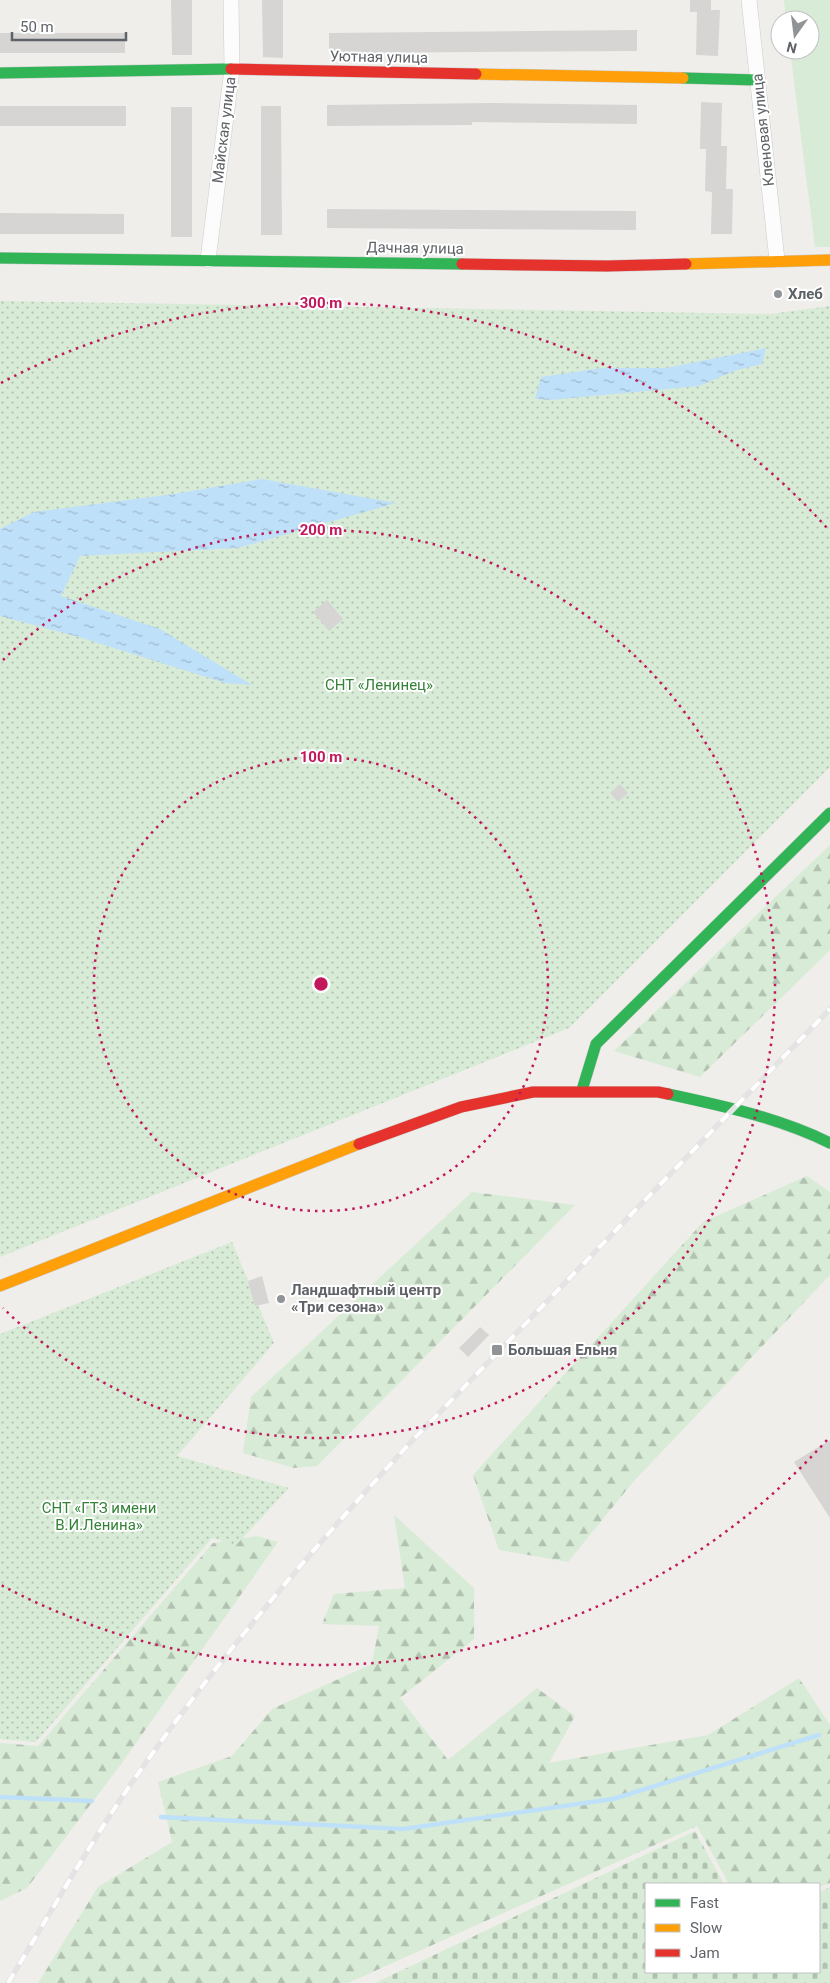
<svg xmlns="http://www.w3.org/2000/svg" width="830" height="1983" viewBox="0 0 830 1983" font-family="Roboto,sans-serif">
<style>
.grass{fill:#d8ebd6}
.forest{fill:url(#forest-firs)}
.cemetery{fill:url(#cemetery-stones)}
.garden{fill:url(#garden-dots)}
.water{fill:url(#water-ripples)}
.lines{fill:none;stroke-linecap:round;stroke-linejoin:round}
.stream{stroke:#bfe0f9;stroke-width:4.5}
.building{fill:#d6d5d3}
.street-casing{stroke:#cbcccc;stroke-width:16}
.fast-casing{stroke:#cacacb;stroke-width:12}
.slow-casing{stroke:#cacacb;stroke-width:12}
.jam-casing{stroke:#cacacb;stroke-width:12}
.street{stroke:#fdfcfc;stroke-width:15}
.fast{stroke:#30b455;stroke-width:11}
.slow{stroke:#ff9f0a;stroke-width:11}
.jam{stroke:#e5322d;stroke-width:11}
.rail-casing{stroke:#e4e4e4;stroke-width:5.5}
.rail{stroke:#fff;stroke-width:4;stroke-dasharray:11;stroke-linecap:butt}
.ring{fill:none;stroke:#c2185b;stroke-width:2.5;stroke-dasharray:2.5 5}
.poi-dot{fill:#919496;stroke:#fff;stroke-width:2}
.labels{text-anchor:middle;stroke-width:4;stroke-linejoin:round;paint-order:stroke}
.street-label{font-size:15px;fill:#5f6368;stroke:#fff}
.poi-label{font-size:15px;font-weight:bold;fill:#5f6368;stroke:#fff;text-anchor:start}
.park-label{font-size:15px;fill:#348238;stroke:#fff}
.centre{fill:#c2185b;stroke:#fff;stroke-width:2.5}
.ring-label{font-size:15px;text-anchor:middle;font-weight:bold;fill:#c2185b;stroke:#fff;stroke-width:4;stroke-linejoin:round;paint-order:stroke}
</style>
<defs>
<pattern id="forest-firs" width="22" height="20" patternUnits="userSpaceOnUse" patternTransform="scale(1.25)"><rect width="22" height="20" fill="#d8ebd6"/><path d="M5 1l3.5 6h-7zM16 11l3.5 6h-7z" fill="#b2c2b1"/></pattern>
<pattern id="cemetery-stones" width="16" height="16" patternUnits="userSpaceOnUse" patternTransform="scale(1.25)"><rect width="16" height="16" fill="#d8ebd6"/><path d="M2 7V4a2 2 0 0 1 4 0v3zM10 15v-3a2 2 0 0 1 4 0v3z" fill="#b2c2b1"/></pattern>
<pattern id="garden-dots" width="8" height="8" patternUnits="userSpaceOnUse" patternTransform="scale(1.25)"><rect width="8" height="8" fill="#d8ebd6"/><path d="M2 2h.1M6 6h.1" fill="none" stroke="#b2c2b1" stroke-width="1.8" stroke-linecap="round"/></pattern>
<pattern id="water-ripples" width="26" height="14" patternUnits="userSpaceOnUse" patternTransform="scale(1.25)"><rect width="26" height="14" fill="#bfe0f9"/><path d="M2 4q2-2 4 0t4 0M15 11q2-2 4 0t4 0" fill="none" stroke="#9eb9cd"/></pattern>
</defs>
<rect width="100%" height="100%" fill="#efeeea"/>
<polygon class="grass" points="784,0 830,0 830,247 815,247 790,50 810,50 810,20 786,20"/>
<g class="forest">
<polygon points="830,845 830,950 700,1077 614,1051"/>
<polygon points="807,1176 830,1192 830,1275 633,1482 568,1562 499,1550 473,1475 703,1222"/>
<polygon points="472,1192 575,1205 317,1466 294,1468 243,1453 251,1397"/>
<polygon points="394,1515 474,1588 474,1639 400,1698 448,1760 537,1688 575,1716 549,1763 708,1735 799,1678 830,1725 830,1883 819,1887 819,1884 729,1884 697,1826 348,1983 38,1983 98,1887 172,1842 158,1782 232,1756 272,1709 372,1664 379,1626 322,1624 334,1594 405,1588"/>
<polygon points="257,1536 278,1542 119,1767 27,1888 0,1901 0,1743 38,1746 213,1543"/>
</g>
<polygon class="cemetery" points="695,1831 724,1884 646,1884 646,1972 819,1972 819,1892 830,1887 830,1983 375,1983"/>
<g class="garden">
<polygon points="0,301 771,314 830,306 830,767 569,1028 0,1257"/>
<polygon points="232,1242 274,1343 177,1456 289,1488 236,1545 212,1538 36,1742 0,1739 0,1334"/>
</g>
<g class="water">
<polygon points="766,348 762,364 737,370 699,386 551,400 535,399 541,377 602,368 666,368"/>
<polygon points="262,479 396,503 238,548 80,556 61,596 160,629 252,685 225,683 79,637 0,616 0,529 34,512 174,494"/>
</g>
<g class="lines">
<g class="stream">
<polyline points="0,1797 92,1801"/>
<polyline points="161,1817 403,1829 613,1799 819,1735"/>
</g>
</g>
<g class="building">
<polygon points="171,0 192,0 192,55 172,55"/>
<polygon points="262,0 283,0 283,58 263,57"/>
<polygon points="690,0 711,0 711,10 720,10 718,56 696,55 697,12 690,12"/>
<polygon points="637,30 637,51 329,53 329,33"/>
<rect x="0" y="33" width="125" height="20"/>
<polygon points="701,102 722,103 721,146 727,146 726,189 733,189 732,234 711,234 712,192 705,191 706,149 700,149"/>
<polygon points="493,103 637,105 637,124 472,122 472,125 327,126 327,105"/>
<rect x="0" y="106" width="126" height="20"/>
<polygon points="261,106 281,106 282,235 261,235"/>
<rect x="171" y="107" width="21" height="130"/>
<polygon points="327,209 636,211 636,230 327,228"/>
<polygon points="0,213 124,214 124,234 0,234"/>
<polygon points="327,600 343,619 329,631 313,612"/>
<polygon points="620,784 628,793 618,802 610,793"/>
<polygon points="262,1276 269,1303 255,1306 248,1281"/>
<polygon points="480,1327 489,1335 468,1357 459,1348"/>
<polygon points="830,1440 830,1518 794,1462"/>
</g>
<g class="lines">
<g class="street-casing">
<g id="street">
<polyline points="749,0 777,260"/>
<polyline points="208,260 232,69 231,0"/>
</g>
</g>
<g class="fast-casing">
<g id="fast">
<polyline points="0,73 231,69"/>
<polyline points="683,78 757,80"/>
<polyline points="0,258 462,264"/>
<polyline points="582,1090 596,1044 830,813"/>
<path d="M668,1094c56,12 111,24 162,49"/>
</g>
</g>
<g class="slow-casing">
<g id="slow">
<polyline points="476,74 683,78"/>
<polyline points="686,264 830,260"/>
<polyline points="0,1286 359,1144"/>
</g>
</g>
<g class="jam-casing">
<g id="jam">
<polyline points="231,69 476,74"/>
<polyline points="462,264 607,266 686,264"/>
<polyline points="359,1144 461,1107 533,1092 658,1092 668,1094"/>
</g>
</g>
<use href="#street" class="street"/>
<use href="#fast" class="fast"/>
<use href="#slow" class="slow"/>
<use href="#jam" class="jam"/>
<g class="rail-casing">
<path id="rail" d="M8,1983c43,-71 84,-144 132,-212 81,-116 174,-224 270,-328l420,-434"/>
</g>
<use href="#rail" class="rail"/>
</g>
<g class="ring">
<circle cx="321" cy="984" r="227"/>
<path d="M3 660A454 454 0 1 1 3 1308"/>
<path d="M827 1440A681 681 0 0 1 1 1585M1 383A681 681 0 0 1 827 528"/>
</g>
<g class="poi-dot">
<circle cx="778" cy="294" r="5"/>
<circle cx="281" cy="1299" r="5"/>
<rect x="491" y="1344" width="12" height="12" rx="2.5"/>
</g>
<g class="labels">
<g class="street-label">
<text transform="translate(379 57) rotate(1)" y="5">Уютная улица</text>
<text transform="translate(224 130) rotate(-83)" y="5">Майская улица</text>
<text transform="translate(763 130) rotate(-96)" y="5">Кленовая улица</text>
<text transform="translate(415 248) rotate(1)" y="5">Дачная улица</text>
</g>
<g class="poi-label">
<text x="788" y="299">Хлеб</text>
<text x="291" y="1295">Ландшафтный центр<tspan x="291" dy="17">«Три сезона»</tspan></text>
<text x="508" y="1355">Большая Ельня</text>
</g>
<g class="park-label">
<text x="379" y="690">СНТ «Ленинец»</text>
<text x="99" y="1513">СНТ «ГТЗ имени<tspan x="99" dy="17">В.И.Ленина»</tspan></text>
</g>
</g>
<circle cx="321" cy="984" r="8" class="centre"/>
<g class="ring-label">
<text x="321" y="308">300 m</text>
<text x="321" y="535">200 m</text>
<text x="321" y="762">100 m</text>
</g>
<rect x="645" y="1883" width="175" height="90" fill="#ffffff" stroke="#bfc1c3"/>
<rect x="655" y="1899" width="25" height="8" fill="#30b455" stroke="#bfc1c3"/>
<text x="690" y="1908" font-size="15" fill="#5f6368">Fast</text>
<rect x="655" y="1924" width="25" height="8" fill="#ff9f0a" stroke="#bfc1c3"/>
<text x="690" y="1933" font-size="15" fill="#5f6368">Slow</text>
<rect x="655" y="1949" width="25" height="8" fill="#e5322d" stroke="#bfc1c3"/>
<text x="690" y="1958" font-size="15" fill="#5f6368">Jam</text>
<g transform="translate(795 35) rotate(194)"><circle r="24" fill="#ffffff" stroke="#bfc1c3"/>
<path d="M0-4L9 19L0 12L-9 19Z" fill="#919496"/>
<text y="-8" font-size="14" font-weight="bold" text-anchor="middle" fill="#5f6368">N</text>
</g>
<path d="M12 32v8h114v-8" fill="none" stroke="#5f6368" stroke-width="2.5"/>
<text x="20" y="32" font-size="15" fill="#5f6368" stroke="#ffffff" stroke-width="4" paint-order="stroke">50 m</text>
</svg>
